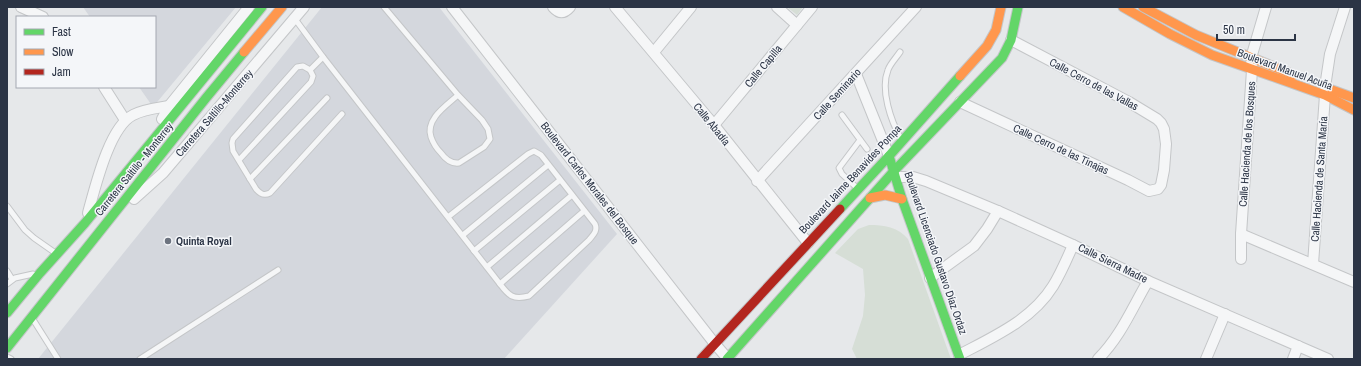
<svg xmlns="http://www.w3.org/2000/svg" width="1361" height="366" font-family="'Archivo Narrow',sans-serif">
  <rect width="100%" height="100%" fill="#e6e8ea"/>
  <!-- built -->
  <g fill="#d4d7dd">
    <polygon points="83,7 236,7 153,107 139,87 155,87 155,17 90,17"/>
    <polygon points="322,7 439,7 617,234 504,359 38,359"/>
  </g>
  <!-- green -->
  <g fill="#d6ded6">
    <polygon points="787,7 803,7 797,15"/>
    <path d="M 869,225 C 884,225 898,227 908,239 L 951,359 L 857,359 L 852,349 L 863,316 L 865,295 L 863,269 L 835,253 L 858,229 Z"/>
  </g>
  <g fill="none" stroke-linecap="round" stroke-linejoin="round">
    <defs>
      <g id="lane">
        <path d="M 384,7 L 458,95 L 482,120 L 488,129 L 490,139 L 484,147 L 459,163 C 451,164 446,160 441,153 C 437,149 433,143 431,137 C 425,119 447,105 458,95"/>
        <path d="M 295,19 L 323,57 L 500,284 C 509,296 513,300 529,296 L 589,240 C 593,235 598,231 595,224 L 541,155 L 534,151 L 528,154 L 448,217"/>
        <path d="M 900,52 C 896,58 890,64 888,70 C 880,90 891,121 901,139"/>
        <polyline points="310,70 323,57"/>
        <polyline points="842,115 867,149"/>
        <path d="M 239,160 L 311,82 L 313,76 L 310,70 L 303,66 L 297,67 L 233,139 L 232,143 L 233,151 L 256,189 C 260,194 264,196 270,193 L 342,114"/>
        <polyline points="250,179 327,98"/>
        <polyline points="857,188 842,174 839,168 860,140"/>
        <polyline points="7,206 25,230 34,238 54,252"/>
        <polyline points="463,235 548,165"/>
        <polyline points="474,251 560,180"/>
        <polyline points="487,267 572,195"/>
        <polyline points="7,271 12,279"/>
        <polyline points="7,284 15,278 33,274"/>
        <polyline points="500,284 584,211"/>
        <polyline points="34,321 58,359"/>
        <polyline points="7,357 11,359"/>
        <polyline points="140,359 278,270"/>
      </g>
      <g id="street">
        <polyline points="21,7 43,17"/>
        <polyline points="452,7 715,344 728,359"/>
        <path d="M 553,7 C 559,14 564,14 570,7"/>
        <polyline points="615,7 714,125 808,243"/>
        <polyline points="777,7 797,25"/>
        <polyline points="654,52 691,7"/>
        <polyline points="856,74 889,156"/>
        <polyline points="104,87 125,120"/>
        <polyline points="1325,87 1330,54 1345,7"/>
        <polyline points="960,102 1128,180 1149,191 1158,189 1161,185 1164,170 1166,144 1164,129 1161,123 1157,119 1129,102 1011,40"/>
        <polyline points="162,119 169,106 249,7"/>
        <polyline points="714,125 812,7"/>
        <polyline points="895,177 913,177 926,181 998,211 1073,245 1148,281 1328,359"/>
        <polyline points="757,181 916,7"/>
        <polyline points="134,199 163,173 304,7"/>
        <path d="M 88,213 C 95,188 109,127 133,115 C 144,109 158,108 169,106"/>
        <polyline points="1241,234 1354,282"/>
        <polyline points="1241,259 1241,234 1252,70 1251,58 1266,7"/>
        <polyline points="1313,264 1325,95"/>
        <polyline points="930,278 974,246 987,229 998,211"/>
        <path d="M 959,355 C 993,337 1032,320 1053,286 C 1061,273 1067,259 1073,245"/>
        <path d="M 1098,359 C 1121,336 1132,308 1148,281"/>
        <polyline points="1206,359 1225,314"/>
        <polyline points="1293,359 1298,346"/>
      </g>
      <g id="fast">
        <polyline points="894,171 1002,58 1011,40 1018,7"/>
        <polyline points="840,209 889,156"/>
        <polyline points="7,313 40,273 85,223 262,7"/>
        <polyline points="7,348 206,98 244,52"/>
        <polyline points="727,359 894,171"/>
        <polyline points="960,359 902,199 889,156 960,76"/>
      </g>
      <g id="slow">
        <polyline points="1123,7 1170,34 1212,55 1325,95 1354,110"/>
        <polyline points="1143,7 1196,35 1294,75"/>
        <polyline points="244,52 282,7"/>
        <polyline points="960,76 987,46 996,30 1001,7"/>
        <polyline points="1332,90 1354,98"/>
        <polyline points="870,198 885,195 902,199"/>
      </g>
      <polyline id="jam" points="701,359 840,209"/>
    </defs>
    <!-- lane casing -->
    <use href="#lane" stroke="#c4c6c8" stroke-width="7"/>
    <!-- street casing -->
    <use href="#street" stroke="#c4c6c8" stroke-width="12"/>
    <!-- fast casing -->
    <use href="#fast" stroke="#c4c6c8" stroke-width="11"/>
    <!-- slow casing -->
    <use href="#slow" stroke="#c4c6c8" stroke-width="11"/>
    <!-- jam casing -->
    <use href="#jam" stroke="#c4c6c8" stroke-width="11"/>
    <!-- lane -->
    <use href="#lane" stroke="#f5f6f7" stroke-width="5"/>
    <!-- street -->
    <use href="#street" stroke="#f5f6f7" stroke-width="10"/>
    <!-- fast -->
    <use href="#fast" stroke="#63d668" stroke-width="9"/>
    <!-- slow -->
    <use href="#slow" stroke="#ff974d" stroke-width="9"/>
    <!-- jam -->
    <use href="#jam" stroke="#b3261e" stroke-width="9"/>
  </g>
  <!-- markers -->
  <circle fill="#6c737f" stroke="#f4f6f9" stroke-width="1.5" cx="168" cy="241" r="4"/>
  <g text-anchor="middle" stroke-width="3" stroke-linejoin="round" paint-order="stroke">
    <!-- street labels -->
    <g font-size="11" fill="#2b3445" stroke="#f4f6f9">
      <text transform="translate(763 66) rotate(-50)" y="4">Calle Capilla</text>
      <text transform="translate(1285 69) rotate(20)" y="4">Boulevard Manuel Acuña</text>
      <text transform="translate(1094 84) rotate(28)" y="4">Calle Cerro de las Vallas</text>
      <text transform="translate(837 94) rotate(-48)" y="4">Calle Seminario</text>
      <text transform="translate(214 113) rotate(-49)" y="4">Carretera Saltillo-Monterrey</text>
      <text transform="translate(712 124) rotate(51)" y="4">Calle Abadía</text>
      <text transform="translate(1247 144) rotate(-86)" y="4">Calle Hacienda de los Bosques</text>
      <text transform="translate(1061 149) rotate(25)" y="4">Calle Cerro de las Tinajas</text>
      <text transform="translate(134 169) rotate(-51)" y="4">Carretera Saltillo - Monterrey</text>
      <text transform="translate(850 179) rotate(-47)" y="4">Boulevard Jaime Benavides Pompa</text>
      <text transform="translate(1319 179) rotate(-86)" y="4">Calle Hacienda de Santa María</text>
      <text transform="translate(590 183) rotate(52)" y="4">Boulevard Carlos Morales del Bosque</text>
      <text transform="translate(936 253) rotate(71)" y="4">Boulevard Licenciado Gustavo Díaz Ordaz</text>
      <text transform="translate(1113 263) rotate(26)" y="4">Calle Sierra Madre</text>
    </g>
    <!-- poi labels -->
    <g font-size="11" font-weight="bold" fill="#2b3445" stroke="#f4f6f9" text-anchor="start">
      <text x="176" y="245">Quinta Royal</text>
    </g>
  </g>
  <!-- border -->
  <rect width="1361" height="366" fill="none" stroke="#2b3445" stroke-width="16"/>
  <!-- legend -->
  <rect x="16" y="16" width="140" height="72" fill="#f4f6f9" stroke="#a4a8b1"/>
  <rect x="24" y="29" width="20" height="6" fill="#63d668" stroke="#a4a8b1"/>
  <text x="52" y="36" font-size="12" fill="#2b3445">Fast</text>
  <rect x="24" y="49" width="20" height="6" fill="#ff974d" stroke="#a4a8b1"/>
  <text x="52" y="56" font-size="12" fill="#2b3445">Slow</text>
  <rect x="24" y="69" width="20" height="6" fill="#b3261e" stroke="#a4a8b1"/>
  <text x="52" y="76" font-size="12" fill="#2b3445">Jam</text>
  <!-- scale -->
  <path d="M1217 34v6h78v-6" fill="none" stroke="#2b3445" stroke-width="2"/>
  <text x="1223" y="34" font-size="12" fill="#2b3445" stroke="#f4f6f9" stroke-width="3" paint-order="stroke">50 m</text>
</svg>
